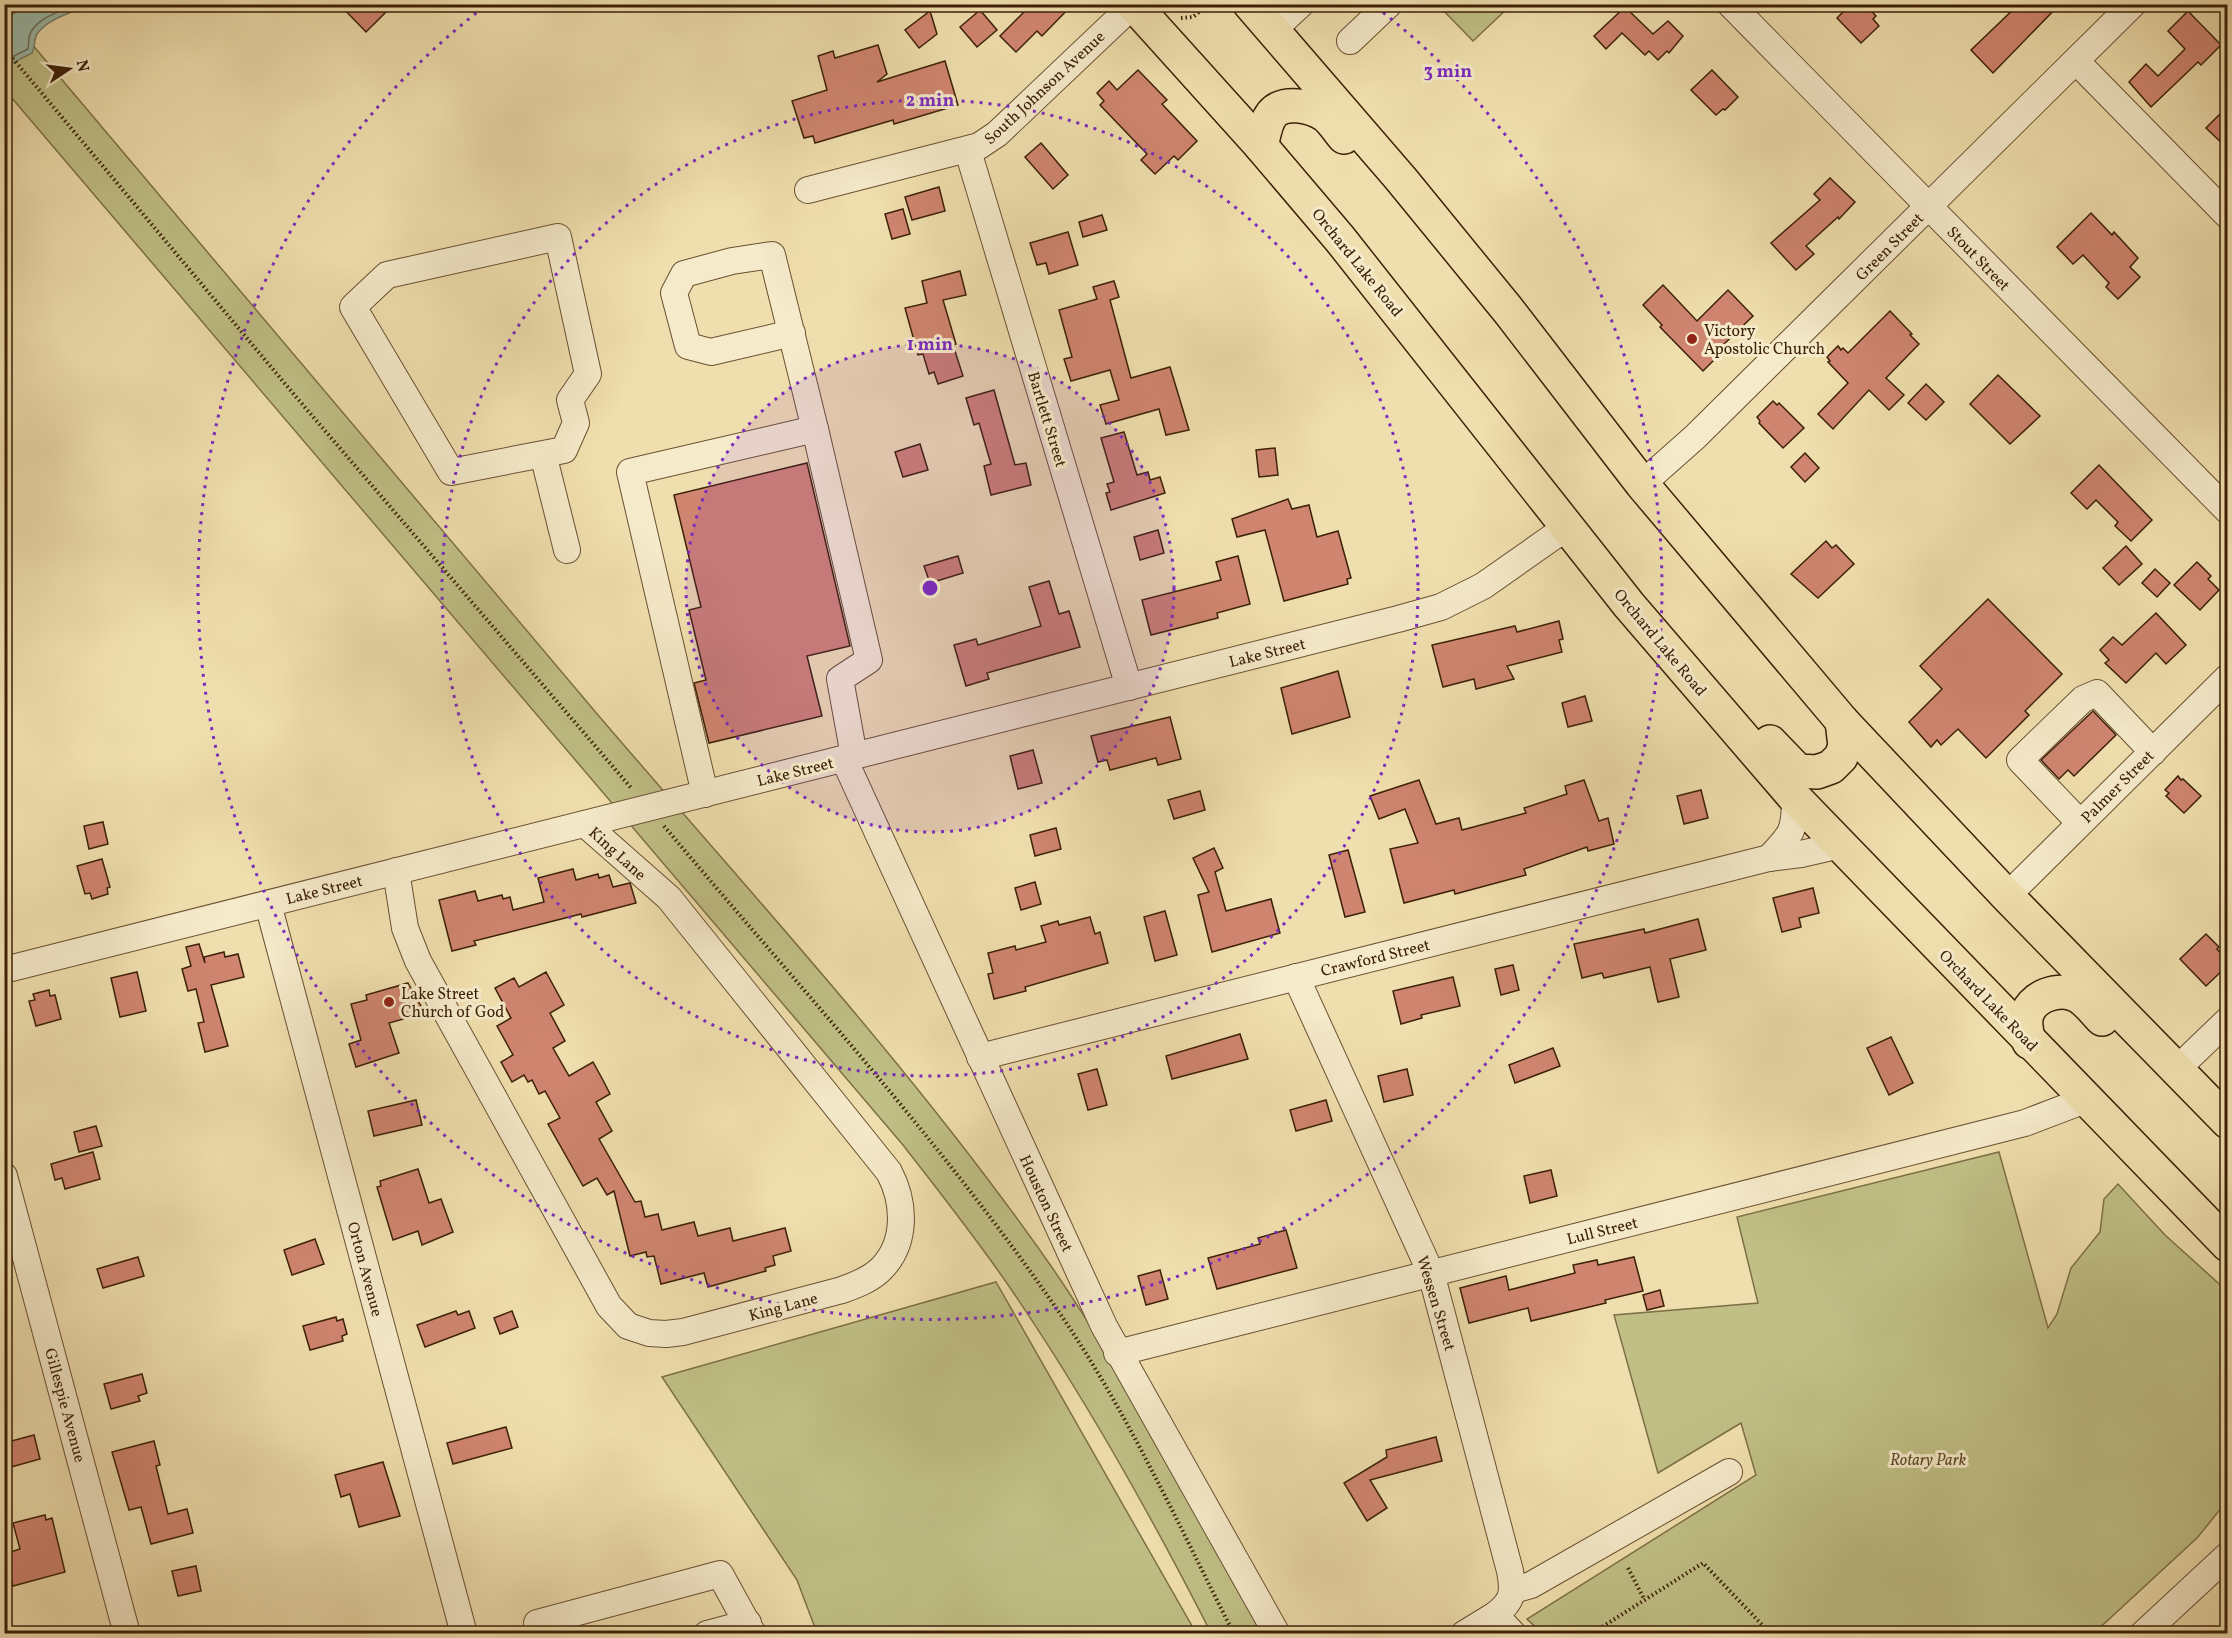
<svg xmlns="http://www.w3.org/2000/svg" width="2232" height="1638" font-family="Vollkorn,serif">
  <rect width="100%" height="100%" fill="#f0dfae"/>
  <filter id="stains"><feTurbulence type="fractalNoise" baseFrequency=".00333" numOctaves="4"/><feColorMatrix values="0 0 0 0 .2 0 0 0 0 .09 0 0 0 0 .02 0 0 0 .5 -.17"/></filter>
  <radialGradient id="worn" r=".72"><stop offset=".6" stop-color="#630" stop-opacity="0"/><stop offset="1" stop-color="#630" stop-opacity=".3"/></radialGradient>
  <!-- green -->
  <g fill="#c0c086" stroke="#7e7046" stroke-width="1.5">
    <polygon points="1438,5 1511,5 1473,41"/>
    <path d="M 4,11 C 203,245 399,481 598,715 C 752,895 915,1071 1051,1266 C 1131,1382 1195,1510 1263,1633 L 1211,1633 C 1152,1517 1088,1403 1015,1295 C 980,1243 941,1194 903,1145 L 5,90 Z"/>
    <polygon points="1999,1152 2048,1328 2057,1314 2071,1268 2100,1232 2104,1199 2118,1184 2165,1235 2227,1291 2227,1501 2197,1538 2094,1633 1542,1633 1527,1619 1756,1475 1741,1423 1658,1473 1614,1315 1758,1303 1737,1217"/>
    <polygon points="996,1282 1196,1633 817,1633 797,1580 662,1377"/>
  </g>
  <!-- water -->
  <path fill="#9abcac" stroke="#747e6a" stroke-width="1.5" d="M 35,4 L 88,5 C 72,13 48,18 37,34 C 34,39 35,47 32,53 L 5,67 L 5,17 Z"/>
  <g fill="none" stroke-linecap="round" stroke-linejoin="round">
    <!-- shore -->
    <path stroke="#6b6e5a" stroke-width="1.5" d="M 4,61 L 28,49 C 29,44 28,39 30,34 C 37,17 61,12 76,4"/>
  </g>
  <!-- building -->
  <g fill="#d08570" stroke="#3c2007" stroke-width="1.5">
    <polygon points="339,4 394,4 366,32"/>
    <polygon points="1032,4 1073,4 1042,36 1037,31 1016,52 1000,36"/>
    <polygon points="1851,4 1865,4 1876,16 1873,19 1879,26 1861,43 1837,18"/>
    <polygon points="2019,4 2060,4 1993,73 1971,50"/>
    <polygon points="1625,7 1653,34 1668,21 1683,36 1669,53 1667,51 1658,60 1649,51 1645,55 1622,33 1606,49 1594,36"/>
    <polygon points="980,10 997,30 977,47 960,27"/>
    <polygon points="930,11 937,34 919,48 905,30"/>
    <polygon points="2188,11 2221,45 2201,65 2198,62 2151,107 2129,82 2146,64 2158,76 2185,49 2168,31"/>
    <polygon points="878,45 887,74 877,82 945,61 958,105 894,124 893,120 815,143 813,136 804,138 792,101 827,90 818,56 833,51 835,58"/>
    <polygon points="1138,70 1167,100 1162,104 1197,141 1178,160 1174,156 1155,174 1141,160 1147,154 1100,105 1104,101 1097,93 1109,81 1117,90"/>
    <polygon points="1712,70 1738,97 1725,110 1723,109 1716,115 1691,90"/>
    <polygon points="2228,106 2228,149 2206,128"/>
    <polygon points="1041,143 1068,175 1053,189 1025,157"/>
    <polygon points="1830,178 1855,202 1839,219 1838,217 1806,246 1814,254 1796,270 1771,243 1820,200 1814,194"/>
    <polygon points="939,187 945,211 912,220 905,197"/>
    <polygon points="903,209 910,234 892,239 885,214"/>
    <polygon points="2091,213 2112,235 2114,232 2138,258 2130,267 2140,277 2118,299 2106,287 2109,283 2083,255 2073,264 2057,247"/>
    <polygon points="1102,215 1107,230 1083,237 1079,222"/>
    <polygon points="1068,232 1078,265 1049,274 1046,263 1037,265 1030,243"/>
    <polygon points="960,271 966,295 943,300 956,344 953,345 963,376 938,384 934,372 929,374 923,354 918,355 905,308 927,303 922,281"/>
    <polygon points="1114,281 1119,297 1110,300 1131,378 1170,367 1189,430 1166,435 1159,409 1106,424 1100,405 1119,400 1110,370 1071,381 1064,359 1072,357 1059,310 1097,299 1093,287"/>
    <polygon points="1663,285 1697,321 1728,290 1753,316 1720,348 1723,351 1703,371 1660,327 1662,325 1643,305"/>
    <polygon points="1890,311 1912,334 1910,335 1919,344 1886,378 1904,395 1889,410 1869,390 1833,429 1818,414 1848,383 1828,362 1830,361 1827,357 1838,346 1841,350 1843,348 1848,353"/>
    <polygon points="1998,375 2040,416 2010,444 1970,404"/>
    <polygon points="1926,384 1944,402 1926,420 1908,403"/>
    <polygon points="994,390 1015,465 1026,463 1031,485 991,495 984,466 991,464 979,423 974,425 966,398"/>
    <polygon points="1773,401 1777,405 1779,403 1804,428 1783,448 1759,423 1760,421 1757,417"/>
    <polygon points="1124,432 1137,475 1148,472 1150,480 1160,477 1165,493 1111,510 1106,493 1110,492 1107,484 1114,482 1101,438"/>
    <polygon points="920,444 928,470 903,477 895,452"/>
    <polygon points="1275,448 1278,475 1259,477 1256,450"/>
    <polygon points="1805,453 1819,468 1805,482 1791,467"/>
    <polygon points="807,463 850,646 807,656 822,716 709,743 694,683 706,680 689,610 701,607 674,495"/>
    <polygon points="2099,465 2152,520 2131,541 2115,526 2118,522 2096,500 2087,509 2071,493"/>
    <polygon points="1288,499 1292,509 1309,505 1317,537 1338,531 1351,578 1347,579 1348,584 1284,601 1265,530 1237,537 1232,519"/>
    <polygon points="1158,530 1164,553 1140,560 1134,537"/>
    <polygon points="1826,541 1832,548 1836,545 1854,564 1818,598 1791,574"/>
    <polygon points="2126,546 2142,564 2119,585 2103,568"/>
    <polygon points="958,556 963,573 930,583 924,566"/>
    <polygon points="1238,556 1250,604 1217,613 1218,618 1151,635 1142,600 1221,580 1216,562"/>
    <polygon points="2197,562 2211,576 2208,579 2219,590 2200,610 2174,585"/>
    <polygon points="2155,569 2170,583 2157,597 2142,583"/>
    <polygon points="1049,581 1059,614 1069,611 1080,647 987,673 989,679 966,686 954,645 976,639 978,645 1041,626 1029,587"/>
    <polygon points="1988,599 2062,674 2025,711 2029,715 1986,758 1958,729 1941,745 1937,740 1931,747 1909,722 1942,689 1920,666"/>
    <polygon points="2156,613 2186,645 2166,664 2156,653 2126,683 2105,663 2109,660 2100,650 2113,637 2122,645"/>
    <polygon points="1559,621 1563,639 1559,640 1562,652 1507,666 1514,679 1476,689 1474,679 1443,687 1432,645 1515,626 1517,632"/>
    <polygon points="1338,671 1350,717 1292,734 1281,688"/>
    <polygon points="1585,696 1592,721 1568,727 1562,703"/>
    <polygon points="2093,711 2116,735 2074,776 2068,770 2059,779 2041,760"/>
    <polygon points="1170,717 1181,759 1158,765 1156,758 1110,770 1107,760 1098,762 1091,736"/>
    <polygon points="1033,750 1042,783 1018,789 1010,756"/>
    <polygon points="2178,776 2181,780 2183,779 2201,796 2184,813 2166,796 2169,793 2165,790"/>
    <polygon points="1419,780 1436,824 1459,818 1462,830 1526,813 1524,808 1567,794 1565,786 1584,780 1599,821 1608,818 1614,844 1588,851 1587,847 1524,869 1526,875 1455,894 1454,890 1404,903 1390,849 1418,843 1405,809 1379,819 1370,796"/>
    <polygon points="1701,790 1708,818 1684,824 1677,796"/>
    <polygon points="1200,791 1205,810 1174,819 1168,800"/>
    <polygon points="103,822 108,844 89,849 84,826"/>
    <polygon points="1056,828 1061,849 1035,856 1030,835"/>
    <polygon points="1214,848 1223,868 1215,872 1226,911 1271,899 1280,933 1212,952 1198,895 1209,892 1193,858"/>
    <polygon points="1348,850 1365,912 1345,917 1329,855"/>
    <polygon points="102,859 110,887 107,888 108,894 92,899 90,893 85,894 77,866"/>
    <polygon points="573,869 576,880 598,874 599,878 609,875 613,887 630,883 636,903 582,917 581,914 474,941 476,945 452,951 439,900 475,891 478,901 502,895 503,899 510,897 513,910 544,902 538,878"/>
    <polygon points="1035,882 1041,904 1021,910 1015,888"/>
    <polygon points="1813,888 1819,913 1799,918 1801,927 1782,932 1773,898"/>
    <polygon points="1165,911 1177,955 1155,961 1144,917"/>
    <polygon points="1090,917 1095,934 1100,932 1108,963 1025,987 1026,991 994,999 988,974 993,973 988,953 1015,946 1016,950 1046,942 1041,926 1058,921 1059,925"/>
    <polygon points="1698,919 1706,950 1670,959 1679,997 1658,1002 1650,967 1604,978 1602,973 1582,978 1574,944 1644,929 1645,933"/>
    <polygon points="2206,934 2219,947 2217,949 2228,961 2228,965 2206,986 2180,959"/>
    <polygon points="199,944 205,963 204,957 224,952 225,957 238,954 244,977 211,985 228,1046 205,1052 198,1023 204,1022 196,989 188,991 182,969 191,966 186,947"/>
    <polygon points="1513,965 1519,990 1501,995 1495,969"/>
    <polygon points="137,972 146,1011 120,1017 111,978"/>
    <polygon points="546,972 564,1005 550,1013 565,1041 553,1048 569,1076 593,1062 604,1082 610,1094 596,1102 612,1131 599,1139 635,1202 641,1201 645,1217 658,1214 662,1230 694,1222 698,1236 730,1228 733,1241 785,1228 791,1251 773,1256 775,1265 765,1268 766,1271 708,1287 704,1273 661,1284 654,1256 647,1257 646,1252 630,1256 614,1191 607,1195 597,1178 583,1186 548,1124 560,1118 545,1091 539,1094 532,1080 528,1082 524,1075 512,1082 501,1062 513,1055 497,1026 511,1018 495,988 514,978 519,987"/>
    <polygon points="1453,977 1460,1006 1421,1015 1422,1018 1401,1024 1393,991"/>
    <polygon points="408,983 425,1013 389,1023 399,1053 356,1067 349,1044 361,1040 351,1004 367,1000 366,995"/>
    <polygon points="49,990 50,996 55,995 61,1019 36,1026 29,1001 35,1000 33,994"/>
    <polygon points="1240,1034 1248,1059 1172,1079 1166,1056"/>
    <polygon points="1891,1037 1913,1083 1889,1095 1867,1048"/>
    <polygon points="1553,1048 1560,1066 1515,1083 1509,1065"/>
    <polygon points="1097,1069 1107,1105 1088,1110 1078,1074"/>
    <polygon points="1407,1069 1413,1095 1384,1102 1378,1076"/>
    <polygon points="416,1100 422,1125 374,1136 368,1111"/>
    <polygon points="1326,1100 1332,1121 1296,1131 1290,1110"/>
    <polygon points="96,1126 102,1146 79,1152 74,1132"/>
    <polygon points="93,1152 100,1179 65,1189 62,1178 55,1180 51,1164"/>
    <polygon points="418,1169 429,1203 441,1199 453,1232 422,1245 418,1231 393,1240 377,1187 381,1186 380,1181"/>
    <polygon points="1551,1170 1557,1196 1530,1203 1524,1176"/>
    <polygon points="1286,1230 1297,1268 1217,1289 1208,1258 1260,1244 1258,1238"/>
    <polygon points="315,1239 324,1264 292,1275 284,1250"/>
    <polygon points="138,1257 144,1276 103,1288 97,1269"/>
    <polygon points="1634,1257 1643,1291 1605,1300 1606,1303 1531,1321 1528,1308 1469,1323 1460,1288 1506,1276 1509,1290 1575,1273 1573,1265 1597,1260 1598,1265"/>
    <polygon points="1160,1270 1168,1299 1146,1305 1138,1276"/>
    <polygon points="1660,1290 1664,1306 1647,1310 1643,1295"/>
    <polygon points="456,1311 458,1315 469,1311 475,1328 425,1347 417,1325"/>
    <polygon points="512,1311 518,1327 500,1334 494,1318"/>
    <polygon points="336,1317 337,1321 343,1319 347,1334 342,1336 343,1341 310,1350 303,1326"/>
    <polygon points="142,1374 147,1393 138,1396 140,1401 111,1409 104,1384"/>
    <polygon points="506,1427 512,1448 453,1464 447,1443"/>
    <polygon points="34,1435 40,1459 4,1469 4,1443"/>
    <polygon points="1436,1437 1442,1461 1370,1480 1387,1508 1367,1521 1344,1483 1387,1457 1386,1450"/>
    <polygon points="154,1441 160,1465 156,1466 168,1514 187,1509 193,1533 151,1544 141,1507 129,1510 112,1452"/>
    <polygon points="383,1462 400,1516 359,1527 350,1494 341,1497 335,1475"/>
    <polygon points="45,1515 46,1520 52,1518 65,1572 13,1586 4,1554 20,1549 13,1523"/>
    <polygon points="196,1566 201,1591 178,1596 172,1571"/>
  </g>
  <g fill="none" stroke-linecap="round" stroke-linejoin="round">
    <defs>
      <g id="minor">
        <polyline points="1730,4 2228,511"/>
        <polyline points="1273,30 1301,4"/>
        <polyline points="1350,41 1389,4"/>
        <polyline points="2076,61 2228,216"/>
        <polyline points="968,151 1129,687"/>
        <polyline points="808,190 979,146 997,134 1133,5"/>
        <polyline points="792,333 711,352 688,346 674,293 684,274 732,261 772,255 815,429"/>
        <polyline points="543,454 564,450 576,423 570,400 588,374 558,237 387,275 353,307 451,472 543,454 567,550"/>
        <polyline points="1642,484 1695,437 2133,4"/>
        <polyline points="844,759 1104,1326 1277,1634"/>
        <polyline points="705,794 630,472 815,429 869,660 840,679 854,756"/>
        <polyline points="2080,823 2020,760 2083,699 2097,693 2153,752"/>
        <path d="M 1769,858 C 1792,834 1795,831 1795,798"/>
        <path d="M 396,871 L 405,928 L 418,961 L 609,1306 L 628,1326 L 649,1333 L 666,1334 L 683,1332 L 842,1290 C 856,1285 872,1279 882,1268 C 907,1242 905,1202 889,1172 L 669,898 L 585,824"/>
        <polyline points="2007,896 2228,677"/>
        <polyline points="268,904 464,1634"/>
        <polyline points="4,970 1398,619 1441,607 1483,586 1567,527"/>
        <path d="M 1296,977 L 1431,1273 L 1510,1571 C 1514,1593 1513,1601 1495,1615 L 1513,1634"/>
        <polyline points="980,1057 1769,858 1801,854 1840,845"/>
        <polyline points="2176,1070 2228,1020"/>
        <polyline points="4,1176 127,1634"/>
        <polyline points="1117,1353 2025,1123 2085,1100"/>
        <polyline points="1513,1590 1531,1585 1729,1472"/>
        <polyline points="539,1634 537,1623 720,1574 753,1634"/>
        <polyline points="707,1634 748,1623"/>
        <polyline points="1464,1634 1495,1615"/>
        <polyline points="2143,1634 2228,1555"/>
      </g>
      <g id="major">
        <polyline points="1133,4 1261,146 1340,239 1629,605 1795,798 2228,1245"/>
        <polyline points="1250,4 1401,179 1508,310 1642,484 1842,721 2007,896 2228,1122"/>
        <path d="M 1261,146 C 1264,136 1265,123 1272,114 C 1284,100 1311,106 1325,115 C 1332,120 1338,130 1344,137"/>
        <polyline points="1770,742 1798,771 1817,772 1831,767 1841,757 1845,746 1842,721"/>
        <path d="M 2029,1042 C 2027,1034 2025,1026 2026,1019 C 2029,996 2060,986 2078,996 C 2087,1001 2095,1012 2102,1019"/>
      </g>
    </defs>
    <!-- minor casing -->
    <use href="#minor" stroke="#695031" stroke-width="28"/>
    <!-- major casing -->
    <use href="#major" stroke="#3c2007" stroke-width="36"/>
    <!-- path -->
    <g stroke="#3c2007" stroke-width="4" stroke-dasharray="1.5 3" stroke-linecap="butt">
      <polyline points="1181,18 1193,17 1209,4"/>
      <polyline points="4,48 297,398 632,789"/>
      <path d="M 664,826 C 800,988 944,1144 1063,1318 C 1130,1417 1180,1528 1234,1634"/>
      <polyline points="1628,1568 1644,1599"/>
      <polyline points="1591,1634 1703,1563 1769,1632 1768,1634"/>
    </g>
    <!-- minor -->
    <use href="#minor" stroke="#f5eaca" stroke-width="26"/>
    <!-- major -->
    <use href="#major" stroke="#f0dfae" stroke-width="33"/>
  </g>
  <!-- distance rings -->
  <circle cx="930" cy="588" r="244" fill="#7b2cbf" fill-opacity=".12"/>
  <g fill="none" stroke="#7b2cbf" stroke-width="3" stroke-dasharray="3 6">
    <circle cx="930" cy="588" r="244"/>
    <circle cx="930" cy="588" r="488"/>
    <path d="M1376 7A732 732 0 1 1 484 7"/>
  </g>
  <!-- markers -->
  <g fill="#8f2418" stroke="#f5eaca" stroke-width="2">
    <circle cx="1692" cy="339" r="6"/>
    <circle cx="389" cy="1002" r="6"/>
  </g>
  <g text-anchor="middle" stroke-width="6" stroke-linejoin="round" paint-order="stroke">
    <!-- street labels -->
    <g font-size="16" fill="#3c2007" stroke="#f5eaca">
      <text transform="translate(1044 87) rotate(-43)" y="6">South Johnson Avenue</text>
      <text transform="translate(1889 246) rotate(-45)" y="6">Green Street</text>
      <text transform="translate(1979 258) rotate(46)" y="6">Stout Street</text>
      <text transform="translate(1358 262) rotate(51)" y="6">Orchard Lake Road</text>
      <text transform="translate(1048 419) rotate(73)" y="6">Bartlett Street</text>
      <text transform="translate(1661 642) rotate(50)" y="6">Orchard Lake Road</text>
      <text transform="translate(1267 652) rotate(-14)" y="6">Lake Street</text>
      <text transform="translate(795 771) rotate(-14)" y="6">Lake Street</text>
      <text transform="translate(2117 786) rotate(-45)" y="6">Palmer Street</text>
      <text transform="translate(618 853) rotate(42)" y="6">King Lane</text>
      <text transform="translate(324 889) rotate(-14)" y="6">Lake Street</text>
      <text transform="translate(1375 957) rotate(-14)" y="6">Crawford Street</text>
      <text transform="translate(1989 1000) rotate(46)" y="6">Orchard Lake Road</text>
      <text transform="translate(1047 1203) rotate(65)" y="6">Houston Street</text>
      <text transform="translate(1602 1230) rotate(-14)" y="6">Lull Street</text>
      <text transform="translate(366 1269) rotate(75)" y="6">Orton Avenue</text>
      <text transform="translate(1437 1303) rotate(73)" y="6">Wessen Street</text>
      <text transform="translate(783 1306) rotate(-15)" y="6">King Lane</text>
      <text transform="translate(66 1405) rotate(75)" y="6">Gillespie Avenue</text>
    </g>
    <!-- poi labels -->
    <g font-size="16" fill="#3c2007" stroke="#f5eaca" text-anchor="start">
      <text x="1704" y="336">Victory<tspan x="1704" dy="18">Apostolic Church</tspan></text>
      <text x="401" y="999">Lake Street<tspan x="401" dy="18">Church of God</tspan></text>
    </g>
    <!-- park labels -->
    <g font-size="16" font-style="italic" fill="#5d4827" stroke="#f5eaca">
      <text x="1928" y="1465">Rotary Park</text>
    </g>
  </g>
  <circle cx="930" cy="588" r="9" fill="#7b2cbf" stroke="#f5eaca" stroke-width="3"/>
  <g font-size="18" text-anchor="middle" font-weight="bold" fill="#7b2cbf" stroke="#f5eaca" stroke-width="6" stroke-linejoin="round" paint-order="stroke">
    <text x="1448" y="77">3 min</text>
    <text x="930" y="106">2 min</text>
    <text x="930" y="350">1 min</text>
  </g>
  <!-- margin -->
  <rect width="2232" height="1638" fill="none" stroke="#f0dfae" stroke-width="24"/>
  <rect x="6" y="6" width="2220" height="1626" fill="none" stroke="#3c2007" stroke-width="3"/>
  <rect x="12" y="12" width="2208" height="1614" fill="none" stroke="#3c2007" stroke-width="1.5"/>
  <!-- north arrow -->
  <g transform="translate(69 69) rotate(77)" stroke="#f5eaca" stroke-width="4.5" paint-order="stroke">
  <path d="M0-4.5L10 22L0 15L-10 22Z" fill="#3c2007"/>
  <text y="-9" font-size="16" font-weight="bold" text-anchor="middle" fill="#3c2007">N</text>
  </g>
  <rect width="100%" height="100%" filter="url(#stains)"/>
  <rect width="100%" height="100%" fill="url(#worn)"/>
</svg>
